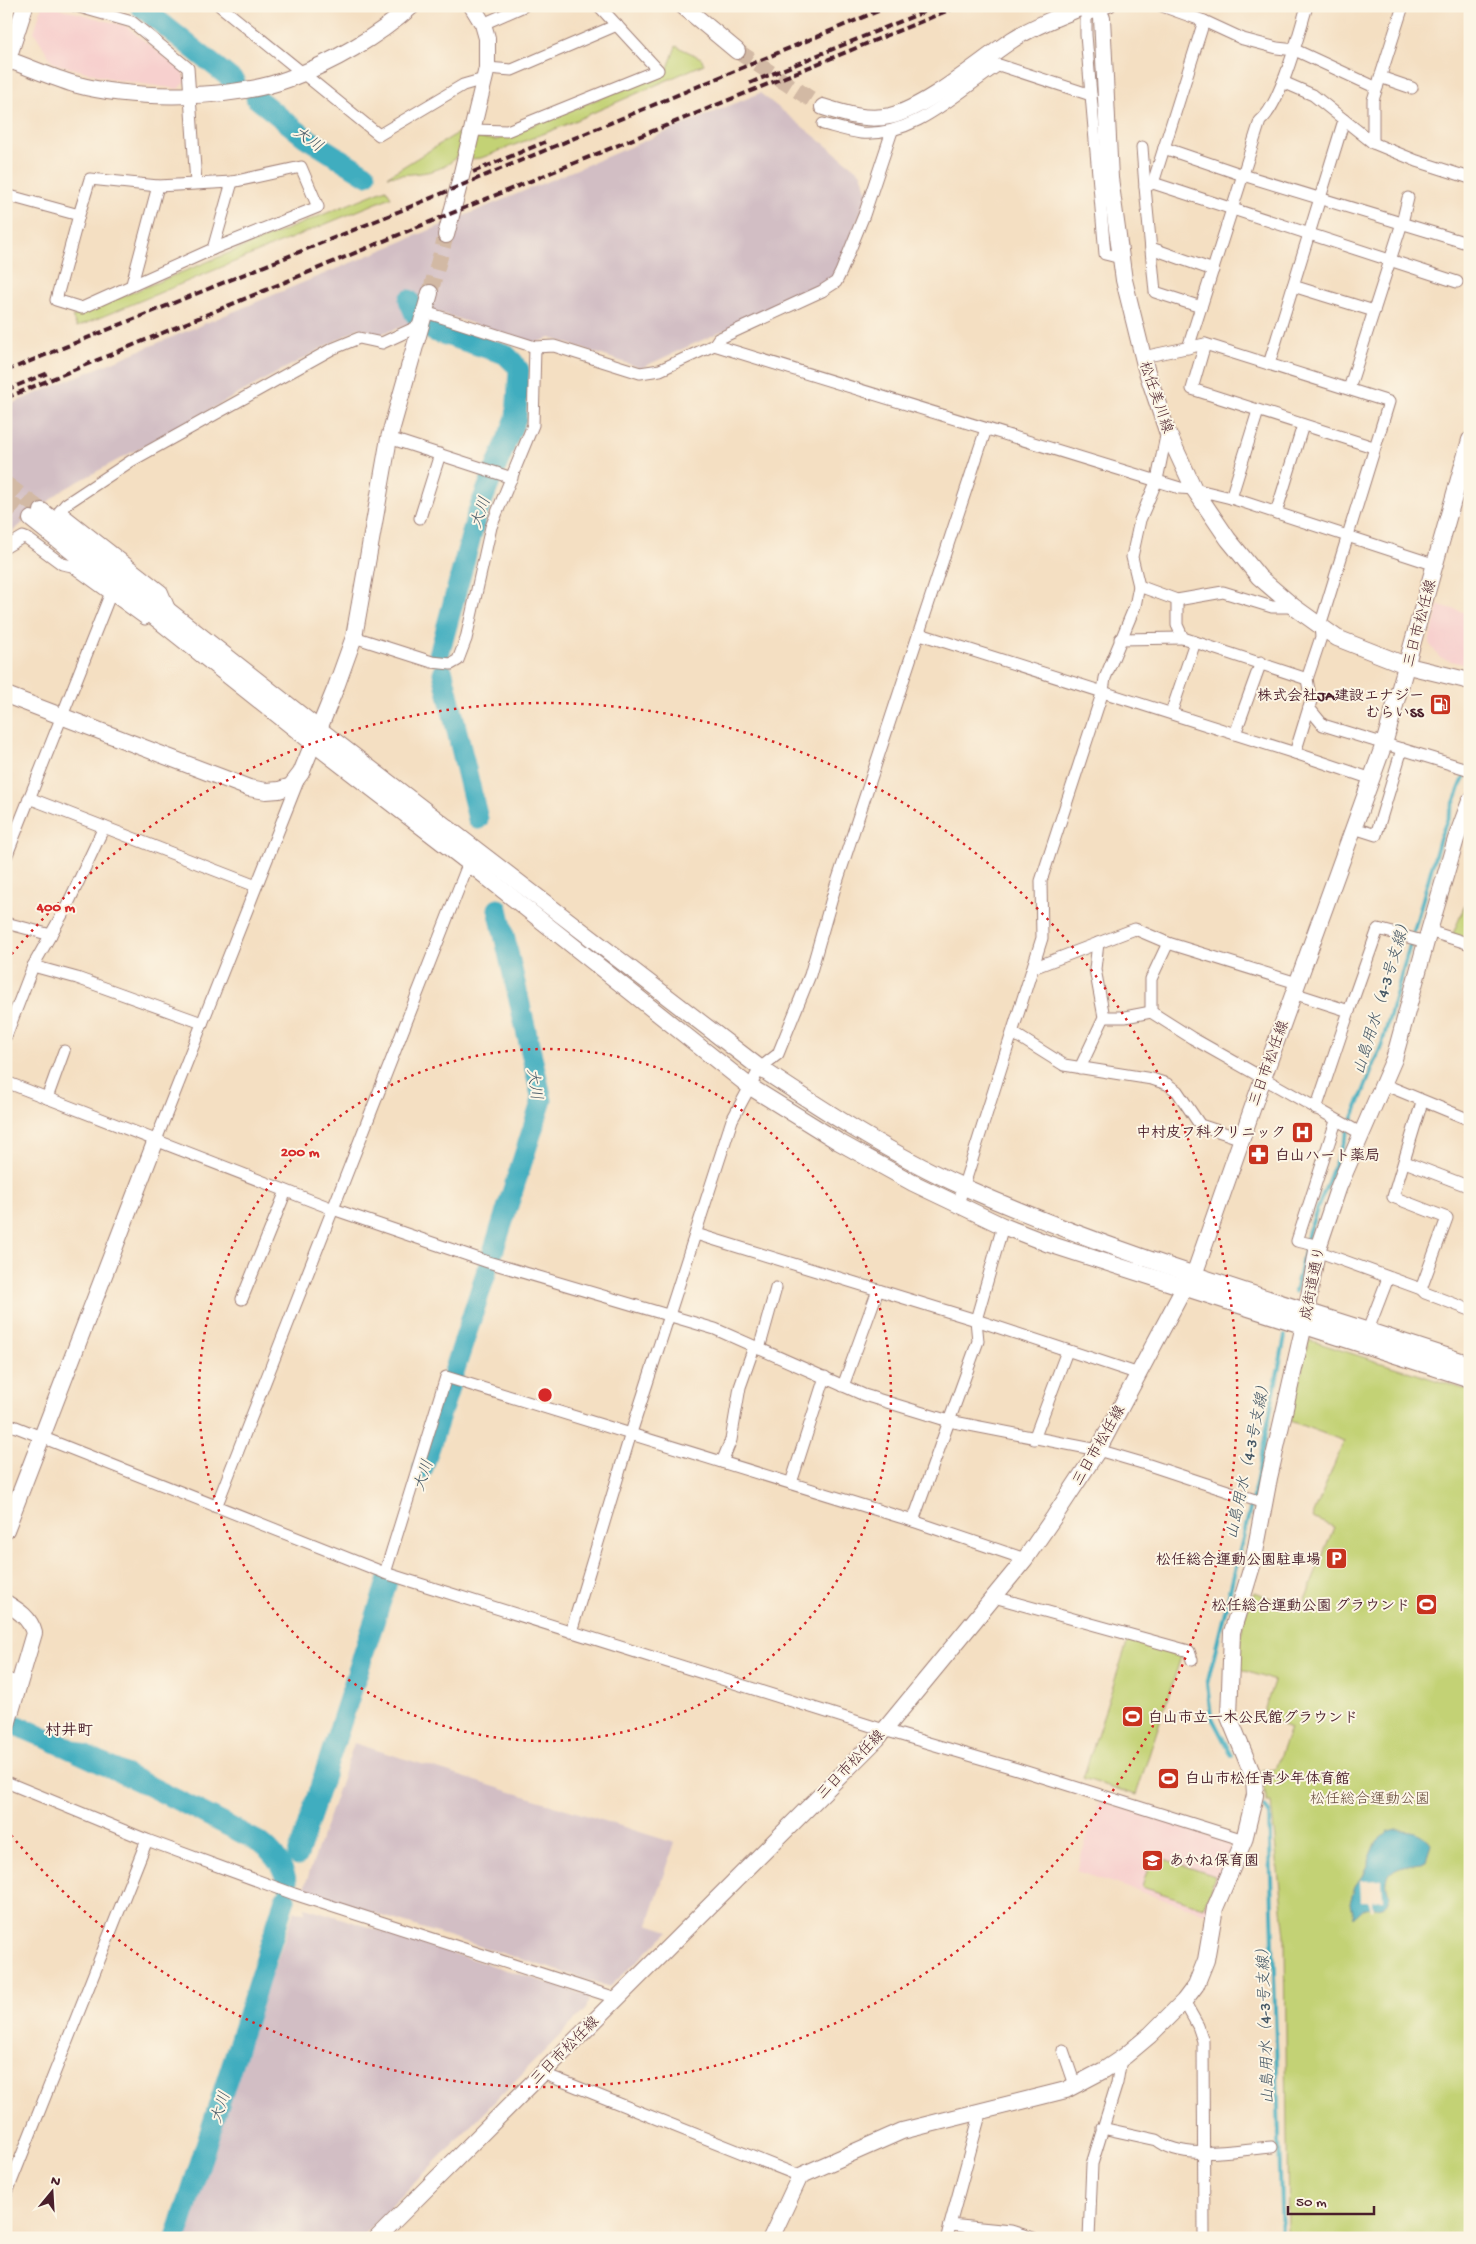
<svg xmlns="http://www.w3.org/2000/svg" width="1476" height="2244" font-family="'Gochi Hand','Klee One',sans-serif">
  <rect width="100%" height="100%" fill="#fcf5e5"/>
  <filter id="ink" filterUnits="userSpaceOnUse"><feTurbulence type="fractalNoise" baseFrequency=".02" numOctaves="2"/><feDisplacementMap in="SourceGraphic" scale="10" xChannelSelector="R" yChannelSelector="G"/><feConvolveMatrix kernelMatrix="1 2 1 2 8 2 1 2 1" color-interpolation-filters="sRGB"/></filter>
  <filter id="wash" filterUnits="userSpaceOnUse"><feTurbulence type="fractalNoise" baseFrequency=".0096" numOctaves="4" result="noise"/><feDisplacementMap in="SourceGraphic" scale="20" xChannelSelector="R" yChannelSelector="G"/><feGaussianBlur stdDeviation="1.12" result="paint"/><feColorMatrix in="noise" values="0 0 0 0 0 0 0 0 0 0 0 0 0 0 0 0 0 1.4 0 .05"/><feComposite in="paint" operator="in"/></filter>
  <g filter="url(#wash)">
    <rect width="100%" height="100%" fill="#f4dfc2"/>
    <!-- built -->
    <g fill="#f7d0ce">
      <polygon points="42,6 51,6 126,26 183,72 185,82 178,89 116,80 53,63 34,32"/>
      <polygon points="1439,605 1470,614 1470,666 1440,658 1429,643"/>
      <polygon points="1099,1801 1226,1841 1231,1852 1206,1913 1076,1871"/>
    </g>
    <!-- industrial -->
    <g fill="#d2bec4">
      <polygon points="760,93 861,173 868,194 834,280 641,368 551,338 533,343 421,307 415,323 380,334 359,328 61,491 6,537 6,406"/>
      <polygon points="354,1743 675,1843 648,1924 669,1931 610,1987 303,1891"/>
      <polygon points="305,1907 590,1996 586,2009 360,2238 180,2238 263,1981 275,1966 294,1911 305,1912"/>
    </g>
    <!-- green -->
    <g fill="#c3d274" stroke="#867850">
      <polygon points="676,46 701,58 704,64 558,128 481,158 470,159 476,138 496,140 667,71"/>
      <path d="M 466,128 C 464,135 464,146 460,151 C 446,176 413,173 388,176 Z"/>
      <polygon points="386,189 391,197 77,327 72,317"/>
      <polygon points="1470,893 1470,942 1452,936"/>
      <polygon points="1309,1340 1470,1391 1470,2238 1288,2238 1285,1937 1271,1802 1267,1802 1261,1771 1275,1769 1290,1728 1262,1717 1274,1681 1238,1668 1243,1621 1254,1592 1301,1610 1334,1527 1312,1518 1344,1441 1290,1421"/>
      <polygon points="1128,1640 1181,1657 1136,1795 1083,1778"/>
      <polygon points="1152,1855 1215,1876 1204,1907 1142,1887"/>
    </g>
    <!-- water -->
    <path fill="#41adbf" stroke="#466675" d="M 1396,1830 C 1411,1830 1422,1831 1431,1843 L 1426,1862 C 1412,1865 1384,1864 1387,1887 C 1388,1892 1391,1897 1388,1902 C 1383,1909 1372,1906 1365,1908 C 1361,1910 1357,1915 1353,1918 L 1350,1902 L 1355,1887 L 1362,1877 L 1377,1841 L 1388,1832 Z"/>
    <!-- pier -->
    <polygon fill="#f4dfc2" points="1382,1880 1383,1899 1372,1900 1373,1909 1370,1910 1368,1901 1361,1901 1360,1881"/>
    <g fill="none" stroke-linecap="round" stroke-linejoin="round">
      <!-- stream -->
      <g stroke="#41adbf" stroke-width="4">
        <polyline points="1295,1292 1309,1230 1382,1044 1440,838 1470,762"/>
        <polyline points="1232,1756 1211,1716 1207,1684 1255,1489 1285,1336"/>
        <polyline points="1265,1807 1269,1812 1282,2238"/>
      </g>
      <!-- river -->
      <g stroke="#41adbf" stroke-width="21">
        <polyline points="140,6 235,82"/>
        <polyline points="256,98 305,137 366,175"/>
        <polyline points="409,300 415,314"/>
        <polyline points="433,331 505,354 514,363"/>
        <polyline points="439,655 477,514 516,418 519,370"/>
        <polyline points="443,673 478,819"/>
        <polyline points="492,1255 542,1100 498,909"/>
        <polyline points="453,1375 487,1270"/>
        <polyline points="423,1468 451,1382"/>
        <path d="M 18,1726 C 101,1761 181,1801 261,1843 C 275,1854 282,1865 287,1882"/>
        <polyline points="298,1855 388,1579"/>
        <polyline points="176,2238 285,1899"/>
      </g>
    </g>
  </g>
  <g filter="url(#ink)">
    <g fill="none" stroke-linecap="round" stroke-linejoin="round">
      <!-- secondary-tunnel -->
      <g stroke="#d2b9a4" stroke-width="16" stroke-dasharray="16 8" stroke-linecap="butt">
        <polyline points="737,51 823,107"/>
        <polyline points="430,293 446,235"/>
        <polyline points="6,484 42,511"/>
        <polyline points="6,500 31,519"/>
      </g>
      <defs>
        <g id="street">
          <polyline points="76,6 132,22 188,68 196,183"/>
          <polyline points="220,6 379,135 463,85 484,79"/>
          <polyline points="1162,6 1204,21 1243,39 1277,48 1295,50 1377,88"/>
          <polyline points="483,24 524,6"/>
          <polyline points="487,68 512,70 617,25"/>
          <polyline points="1380,77 1412,88"/>
          <polyline points="1283,82 1313,95 1373,143 1417,161 1470,178"/>
          <polyline points="1091,95 1086,35 1086,16 1110,6"/>
          <path d="M 823,124 C 835,127 848,131 861,133 C 915,137 957,92 999,65 L 1091,95 L 1105,254 L 1121,258"/>
          <polyline points="473,130 507,131 658,70 599,6"/>
          <polyline points="1373,143 1373,100 1403,6"/>
          <polyline points="1142,147 1145,187"/>
          <polyline points="1164,148 1243,175 1470,244"/>
          <polyline points="1153,183 1204,21"/>
          <polyline points="6,195 79,215 90,179 158,186 232,182 301,167 318,207 213,249 82,308 56,300 79,215"/>
          <polyline points="1151,248 1213,270"/>
          <polyline points="213,249 232,182"/>
          <polyline points="132,284 158,186"/>
          <polyline points="1293,286 1374,311"/>
          <polyline points="1201,307 1155,292 1145,187 1153,183 1457,282"/>
          <polyline points="425,312 535,347 554,346 640,373 660,370 714,345 718,339 822,291 836,282 841,272 864,215 892,131"/>
          <polyline points="1205,344 1192,389 1373,447"/>
          <polyline points="714,345 1180,488 1194,489 1231,498 1436,565"/>
          <path d="M 1188,348 L 1260,121 C 1281,104 1299,33 1307,6"/>
          <polyline points="1143,357 1205,344 1389,402 1320,626 1321,637 1307,679 1311,701 1295,753"/>
          <polyline points="1269,364 1344,120"/>
          <polyline points="1349,389 1402,223 1408,198"/>
          <polyline points="389,438 512,478"/>
          <polyline points="1231,498 1258,411"/>
          <polyline points="1276,513 1303,425"/>
          <polyline points="420,518 440,454"/>
          <polyline points="6,547 23,537 28,539 62,564 72,566 145,619"/>
          <polyline points="1139,586 1177,600 1223,592 1272,607 1294,607"/>
          <polyline points="1177,600 1177,625 1183,638 1307,679"/>
          <polyline points="170,610 162,591 60,511 66,504 131,461 332,349 359,338 382,343 421,325"/>
          <polyline points="920,634 1295,753 1372,779"/>
          <polyline points="354,637 432,662 451,664 458,660 466,639 491,527 533,425 535,347"/>
          <polyline points="1120,639 1183,638"/>
          <polyline points="1309,708 1323,725 1470,770"/>
          <polyline points="1171,713 1195,642"/>
          <polyline points="1235,734 1261,662"/>
          <polyline points="29,798 104,827"/>
          <polyline points="1354,828 1376,835 1402,749"/>
          <polyline points="6,857 110,595"/>
          <polyline points="6,923 51,935"/>
          <polyline points="1429,931 1470,944"/>
          <polyline points="33,966 77,978 202,1023"/>
          <polyline points="1033,968 1135,929 1168,943 1297,983"/>
          <polyline points="1293,993 1349,1011 1316,1109"/>
          <polyline points="1349,1011 1378,929 1426,942"/>
          <polyline points="1151,1012 1151,979 1168,943"/>
          <polyline points="1104,1017 1125,1017 1151,1012 1192,1038 1362,1134"/>
          <polyline points="1013,1033 1064,1065 1152,1079 1167,1084 1177,1091 1200,1125 1242,1139"/>
          <polyline points="6,1036 33,966 67,906 104,827 256,886"/>
          <polyline points="1080,1068 1104,1017 1095,969 1098,943"/>
          <polyline points="6,1082 333,1209 488,1262 715,1329 864,1395 949,1421 1098,1450 1149,1465 1264,1503"/>
          <polyline points="1383,1084 1470,1120"/>
          <polyline points="47,1098 64,1051"/>
          <polyline points="1336,1121 1297,1241 1311,1244 1317,1251 1421,1289 1425,1293 1470,1310"/>
          <polyline points="156,1140 298,781"/>
          <polyline points="1405,1162 1470,1187"/>
          <polyline points="958,1204 1042,938 1041,881 1103,691 1105,678 1135,606 1139,586 1132,557 1140,520 1157,480 1167,431"/>
          <polyline points="696,1234 976,1320 1139,1374"/>
          <polyline points="1421,1289 1447,1218 1393,1197 1422,1102"/>
          <polyline points="242,1299 286,1191"/>
          <polyline points="1368,1330 1388,1278"/>
          <polyline points="759,1349 776,1288"/>
          <polyline points="843,1386 878,1290"/>
          <polyline points="6,1423 385,1573 884,1730 1017,1769 1244,1840"/>
          <polyline points="1034,1439 1067,1351"/>
          <polyline points="722,1462 731,1440 740,1387 754,1347"/>
          <polyline points="791,1483 825,1377"/>
          <polyline points="216,1507 471,857"/>
          <polyline points="913,1521 978,1341 976,1320 1003,1226"/>
          <polyline points="385,1573 446,1377 913,1521 1025,1559"/>
          <polyline points="994,1597 1189,1651 1192,1660"/>
          <polyline points="571,1632 631,1433 732,1120 760,1068 778,1054 810,975 834,891 986,429"/>
          <polyline points="6,1678 20,1685"/>
          <polyline points="6,1782 147,1840 294,1894 616,1998"/>
          <polyline points="1184,2001 1198,2026 1203,2041 1204,2238"/>
          <polyline points="1063,2050 1075,2085"/>
          <polyline points="542,2073 800,2176"/>
          <polyline points="981,2111 950,2225 1011,2231 1033,2238"/>
          <path d="M 1102,2128 L 1157,2140 C 1184,2162 1239,2149 1272,2147"/>
          <polyline points="6,2195 147,1840"/>
          <polyline points="947,2238 950,2225"/>
          <polyline points="1089,2238 1092,2164 1117,2083 1121,2059"/>
        </g>
        <g id="secondary">
          <polyline points="683,6 737,51"/>
          <polyline points="1102,18 1110,178 1124,280 1146,369 1167,431 1194,489 1228,539 1259,577 1294,607 1337,638 1408,666 1470,681"/>
          <path d="M 6,59 C 29,67 51,77 74,84 C 132,100 232,100 288,79 C 332,63 377,37 412,6"/>
          <polyline points="6,65 25,6"/>
          <path d="M 823,107 C 845,114 867,121 890,116 C 927,107 979,62 1012,40 C 1035,25 1060,17 1084,6"/>
          <polyline points="446,235 459,185 487,68 487,38 483,24 472,6"/>
          <path d="M 42,511 L 319,729 L 760,1068 C 825,1111 892,1155 964,1187 C 1127,1260 1300,1307 1470,1364"/>
          <polyline points="31,519 313,743 469,863 749,1086 839,1142 913,1183 1003,1226 1049,1244 1470,1379"/>
          <polyline points="6,695 249,788 266,791 279,790 291,786 301,773 336,687 354,637 389,438 430,293"/>
          <polyline points="6,1530 156,1140"/>
          <path d="M 6,1603 C 19,1611 30,1618 34,1633 L 6,1728"/>
          <polyline points="377,2238 877,1739 1025,1559 1054,1517 1098,1450 1184,1288 1194,1275 1263,1078 1384,744 1470,440"/>
          <polyline points="771,2238 800,2176 902,2131 1066,2090 1104,2070 1125,2056 1150,2035 1184,2001 1196,1985 1206,1960 1215,1908 1244,1840 1255,1795 1254,1778 1229,1717 1232,1632 1253,1563 1269,1478 1304,1325 1317,1251 1339,1186 1394,1059 1429,931 1456,839 1470,801"/>
        </g>
      </defs>
      <!-- street casing -->
      <use href="#street" stroke="#9f7f76" stroke-width="13"/>
      <!-- secondary casing -->
      <use href="#secondary" stroke="#9f7f76" stroke-width="18"/>
      <!-- street -->
      <use href="#street" stroke="#fff" stroke-width="11"/>
      <!-- secondary -->
      <use href="#secondary" stroke="#fff" stroke-width="16"/>
      <!-- rail -->
      <g stroke="#4a1f2b" stroke-width="4" stroke-dasharray="8 4" stroke-linecap="butt">
        <polyline points="750,83 938,6"/>
        <polyline points="473,172 545,142"/>
        <polyline points="6,371 400,211 890,6"/>
        <polyline points="6,390 48,373"/>
        <polyline points="6,398 403,233 959,6"/>
      </g>
    </g>
  </g>
  <!-- distance rings -->
  <g fill="none" stroke="#d62828" stroke-width="2.5" stroke-dasharray="2.5 5">
    <circle cx="545" cy="1395" r="346"/>
    <path d="M7 960A692 692 0 1 1 7 1830"/>
  </g>
  <!-- icons -->
  <defs>
    <symbol id="fuel-square" viewBox="-11 -11 22 22"><rect x="-9" y="-9" width="18" height="18" rx="4" fill="#c8321e" stroke="#fcf5e5"/><path d="M-5.5-6h7V0h2V4h1.3V-2.5L3-4.5l.8-.8L6-3V5H2.5V1h-1V6h-7ZM-4.2-4.7v3.2H.2V-4.7Z" fill="#fff"/></symbol>
    <symbol id="hospital-square" viewBox="-11 -11 22 22"><rect x="-9" y="-9" width="18" height="18" rx="4" fill="#c8321e" stroke="#fcf5e5"/><path d="M-5-5h3v3.5h4V-5h3V5h-3V1.5h-4V5h-3Z" fill="#fff"/></symbol>
    <symbol id="pharmacy-square" viewBox="-11 -11 22 22"><rect x="-9" y="-9" width="18" height="18" rx="4" fill="#c8321e" stroke="#fcf5e5"/><path d="M-2-6h4v4h4v4h-4v4h-4v-4h-4v-4h4Z" fill="#fff"/></symbol>
    <symbol id="parking-square" viewBox="-11 -11 22 22"><rect x="-9" y="-9" width="18" height="18" rx="4" fill="#c8321e" stroke="#fcf5e5"/><path d="M-3.5-5.5H1a3.5 3.5 0 0 1 0 7H-1V5.5H-3.5ZM-1-3.4V-.6H.8a1.4 1.4 0 0 0 0-2.8Z" fill="#fff"/></symbol>
    <symbol id="stadium-square" viewBox="-11 -11 22 22"><rect x="-9" y="-9" width="18" height="18" rx="4" fill="#c8321e" stroke="#fcf5e5"/><path d="M0-5a6.5 5 0 1 0 0 10a6.5 5 0 1 0 0-10ZM-3.5-1.8h7v3.6h-7Z" fill="#fff"/></symbol>
    <symbol id="school-square" viewBox="-11 -11 22 22"><rect x="-9" y="-9" width="18" height="18" rx="4" fill="#c8321e" stroke="#fcf5e5"/><path d="M0-5L7-2L0 1L-7-2ZM-4 1L0 2.5L4 1V4Q0 6-4 4Z" fill="#fff"/></symbol>
  </defs>
  <g fill-rule="evenodd">
    <use href="#fuel-square" x="1428" y="692" width="25" height="25"/>
    <use href="#hospital-square" x="1290" y="1120" width="25" height="25"/>
    <use href="#pharmacy-square" x="1246" y="1142" width="25" height="25"/>
    <use href="#parking-square" x="1324" y="1546" width="25" height="25"/>
    <use href="#stadium-square" x="1414" y="1592" width="25" height="25"/>
    <use href="#stadium-square" x="1120" y="1704" width="25" height="25"/>
    <use href="#stadium-square" x="1156" y="1766" width="25" height="25"/>
    <use href="#school-square" x="1140" y="1848" width="25" height="25"/>
  </g>
  <g text-anchor="middle" stroke-width="4" stroke-linejoin="round" paint-order="stroke">
    <!-- street labels -->
    <g font-size="15" fill="#4a1f2b" stroke="#fcf5e5">
      <text transform="translate(1157 397) rotate(71)" y="5">松任美川線</text>
      <text transform="translate(1419 623) rotate(-75)" y="5">三日市松任線</text>
      <text transform="translate(1268 1063) rotate(-70)" y="5">三日市松任線</text>
      <text transform="translate(1312 1283) rotate(-79)" y="5">成街道通り</text>
      <text transform="translate(1098 1445) rotate(-60)" y="5">三日市松任線</text>
      <text transform="translate(850 1764) rotate(-46)" y="5">三日市松任線</text>
      <text transform="translate(564 2050) rotate(-45)" y="5">三日市松任線</text>
    </g>
    <!-- poi labels -->
    <g font-size="15" font-weight="bold" fill="#4a1f2b" stroke="#fcf5e5" text-anchor="end">
      <text x="1424" y="700">株式会社JA建設エナジー<tspan x="1424" dy="17">むらいSS</tspan></text>
      <text x="1286" y="1137">中村皮フ科クリニック</text>
      <text x="1275" y="1160" text-anchor="start">白山ハート薬局</text>
      <text x="1321" y="1564">松任総合運動公園駐車場</text>
      <text x="1410" y="1610">松任総合運動公園 グラウンド</text>
      <text x="1148" y="1722" text-anchor="start">白山市立一木公民館グラウンド</text>
      <text x="1185" y="1783" text-anchor="start">白山市松任青少年体育館</text>
      <text x="1169" y="1865" text-anchor="start">あかね保育園</text>
    </g>
    <!-- park labels -->
    <g font-size="15" fill="#684c3d" stroke="#fcf5e5">
      <text x="1370" y="1803">松任総合運動公園</text>
    </g>
    <!-- water labels -->
    <g font-size="16" font-style="italic" fill="#465866" stroke="#fcf5e5">
      <text transform="translate(309 138) rotate(35)" y="6">大川</text>
      <text transform="translate(479 512) rotate(-71)" y="6">大川</text>
      <text transform="translate(1381 995) rotate(-73)" y="6">山島用水（4-3号支線）</text>
      <text transform="translate(536 1084) rotate(82)" y="6">大川</text>
      <text transform="translate(1247 1458) rotate(-78)" y="6">山島用水（4-3号支線）</text>
      <text transform="translate(422 1475) rotate(-72)" y="6">大川</text>
      <text transform="translate(1264 2022) rotate(-92)" y="6">山島用水（4-3号支線）</text>
      <text transform="translate(219 2107) rotate(-72)" y="6">大川</text>
    </g>
    <!-- neighbourhood labels -->
    <g font-size="16" font-weight="bold" fill="#4a1f2b" stroke="#fcf5e5">
      <text x="69" y="1735">村井町</text>
    </g>
  </g>
  <circle cx="545" cy="1395" r="8" fill="#d62828" stroke="#fcf5e5" stroke-width="2.5"/>
  <g font-size="15" text-anchor="middle" font-weight="bold" fill="#d62828" stroke="#fcf5e5" stroke-width="4" stroke-linejoin="round" paint-order="stroke">
    <text x="56" y="911">400 m</text>
    <text x="300" y="1156">200 m</text>
  </g>
  <!-- margin -->
  <rect width="1476" height="2244" fill="none" stroke="#fcf5e5" stroke-width="25"/>
  <!-- north arrow -->
  <g transform="translate(52 2192) rotate(18)" stroke="#fcf5e5" stroke-width="4" paint-order="stroke">
  <path d="M0-4L9 19L0 12L-9 19Z" fill="#4a1f2b"/>
  <text y="-8" font-size="14" font-weight="bold" text-anchor="middle" fill="#4a1f2b">N</text>
  </g>
  <!-- scale -->
  <path d="M1288 2206v8h86v-8" fill="none" stroke="#4a1f2b" stroke-width="2.5"/>
  <text x="1296" y="2206" font-size="15" fill="#4a1f2b" stroke="#fcf5e5" stroke-width="4" paint-order="stroke">50 m</text>
</svg>
